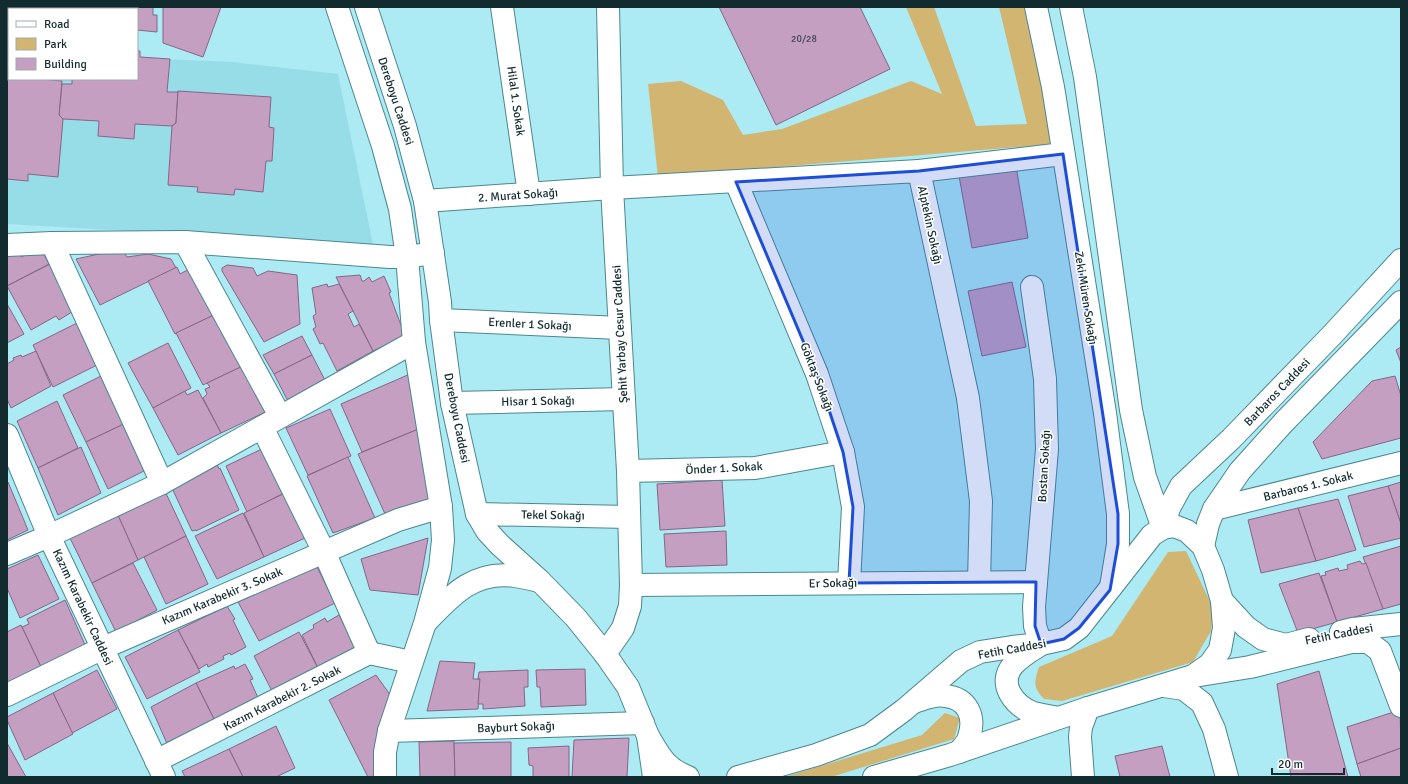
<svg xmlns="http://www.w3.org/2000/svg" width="1408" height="784" font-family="Signika,sans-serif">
  <rect width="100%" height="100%" fill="#aceaf4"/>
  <!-- built -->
  <polygon fill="#96dde7" points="7,52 9,52 9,79 137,79 137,58 233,62 338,74 373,245 7,224"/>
  <!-- green -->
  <g fill="#d1b571">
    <polygon points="906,7 934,7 976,126 1027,124 999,7 1032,7 1055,144 658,177 648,84 681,81 723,100 743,135 782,129 911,81 942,94"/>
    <path d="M 1186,551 L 1213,608 L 1211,631 L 1193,662 L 1062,701 L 1044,699 C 1033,687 1034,683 1039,667 L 1112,636 L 1168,552 Z"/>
    <polygon points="945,713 960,718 954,739 831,777 785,777 922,735"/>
  </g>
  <!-- building -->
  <g fill="#c49fc2" stroke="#876586">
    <polygon points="7,7 38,7 38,9 9,9 9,23 7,23"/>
    <rect x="49" y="7" width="54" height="2"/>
    <polygon points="103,7 153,7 153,15 157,15 157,32 137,30 137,9 103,9"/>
    <polygon points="163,7 221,7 203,57 163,43"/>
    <polygon points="719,7 860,7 890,69 776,125"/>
    <polygon points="137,51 140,51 140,57 170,59 167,92 178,92 176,123 172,126 135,124 134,139 98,136 99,121 63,119 59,115 62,84 72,84 72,79 137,79"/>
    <polygon points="7,71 9,71 9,79 42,79 62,81 59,115 63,119 58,177 28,174 28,181 7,179"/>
    <polygon points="178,91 271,97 269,127 274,128 272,161 266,161 263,192 235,189 234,195 197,192 198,187 168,185 172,126 176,123"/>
    <polygon points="1016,166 1028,238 972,248 959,176"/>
    <polygon points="41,248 49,264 7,286 7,256 19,252 21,257"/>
    <polygon points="122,249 127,257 148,254 171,259 176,268 100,305 76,259"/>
    <polygon points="50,264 75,310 59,320 56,316 31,330 7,286"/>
    <polygon points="227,265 253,268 257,276 268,271 297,275 300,324 264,342 222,271 222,268"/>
    <polygon points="195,266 220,312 175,334 148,281 177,267 180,274"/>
    <polygon points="360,275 362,281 364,281 369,277 372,282 384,276 391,292 389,293 405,336 373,351 336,277"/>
    <polygon points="1012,282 1026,347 982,356 968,291"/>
    <polygon points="327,284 328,287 339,284 353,311 348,314 354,327 359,324 373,351 337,371 323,343 320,344 313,329 316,327 313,316 316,314 312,288"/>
    <polygon points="7,304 24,334 7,343"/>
    <polygon points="220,312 247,364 203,385 176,333"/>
    <polygon points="81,321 101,363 53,387 33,345"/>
    <polygon points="302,336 312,355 274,374 263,355"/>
    <polygon points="168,343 191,388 153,408 128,363"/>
    <polygon points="1401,347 1401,363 1396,350"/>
    <polygon points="36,351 51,386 11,408 7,399 7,364 14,360 13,358 21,355 22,357"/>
    <polygon points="312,355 327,384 289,403 274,374"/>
    <polygon points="247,364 272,409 221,433 203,398 207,394 205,389 210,387 207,383"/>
    <polygon points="105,374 128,422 86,442 63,395"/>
    <polygon points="410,374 421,428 362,452 341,404"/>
    <polygon points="1395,376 1401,396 1401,438 1322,459 1313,442 1372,381"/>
    <polygon points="198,390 221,433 178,455 153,408 185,391 187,395"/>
    <polygon points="57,401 78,448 38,468 17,421"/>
    <polygon points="330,409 351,456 308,475 286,428"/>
    <polygon points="128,422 150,468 108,489 86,442"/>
    <polygon points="421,428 437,501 385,514 358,454"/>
    <polygon points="81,447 101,493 58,515 38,468"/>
    <polygon points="264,448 284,493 247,512 226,466"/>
    <polygon points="348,457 375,518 333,533 307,476"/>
    <polygon points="217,464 219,469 220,468 239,510 196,531 196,530 192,531 171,486"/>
    <polygon points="722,480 725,526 660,530 657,484"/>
    <polygon points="8,482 28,530 7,540 7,483"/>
    <polygon points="1401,482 1401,524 1388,486"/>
    <polygon points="1388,486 1401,524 1401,538 1364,547 1348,496"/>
    <polygon points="163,487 186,536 138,560 116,511"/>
    <polygon points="285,493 305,538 264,557 244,513"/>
    <polygon points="1338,499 1356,550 1316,561 1298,508"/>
    <polygon points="1298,508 1316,561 1261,573 1248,520"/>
    <polygon points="117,513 138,560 92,583 69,536"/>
    <polygon points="243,513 264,557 217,579 195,536"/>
    <polygon points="726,531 727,565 666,567 664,534"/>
    <polygon points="186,536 208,584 166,604 144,557"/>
    <polygon points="428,538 418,595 370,590 361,559"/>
    <polygon points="1401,546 1401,604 1383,609 1363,557"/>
    <polygon points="38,555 59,599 20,618 7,588 7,569"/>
    <polygon points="314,561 335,603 259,641 237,600"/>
    <polygon points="1360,561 1362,564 1366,563 1383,609 1337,622 1321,576 1326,575 1325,572 1338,568 1339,571 1348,569 1347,565"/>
    <polygon points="133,563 157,610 116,632 92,583"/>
    <polygon points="1319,573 1337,622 1298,633 1279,584"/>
    <polygon points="65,600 86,647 42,669 22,627 29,624 27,619"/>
    <polygon points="227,606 235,619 233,620 246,647 231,655 230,653 223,656 224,659 208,667 207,664 199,669 178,630"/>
    <polygon points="339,615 357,649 319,670 302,635 314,628 313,625 325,618 327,622"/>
    <polygon points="21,625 42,669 7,685 7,632"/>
    <polygon points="178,630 200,672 147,699 125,657"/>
    <polygon points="299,632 319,670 272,691 254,656"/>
    <polygon points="440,661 475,663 473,679 480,679 478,709 427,711"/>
    <polygon points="245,664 253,679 250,680 259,700 215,721 196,683 234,666 235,669"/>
    <polygon points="585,669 586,705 541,707 540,687 537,687 536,670"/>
    <polygon points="97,670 117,709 72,733 53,693"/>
    <polygon points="528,670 528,687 524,687 525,706 483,709 483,704 478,704 480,679 478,679 479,672"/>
    <polygon points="1319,671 1348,777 1291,777 1277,684"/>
    <polygon points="376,675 396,703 374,776 368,777 329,700"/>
    <polygon points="196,683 215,721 168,746 151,707"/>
    <polygon points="53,693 73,734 25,760 7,720 7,717"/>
    <polygon points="1400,710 1401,748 1357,764 1347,727"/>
    <polygon points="276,726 295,768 276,777 243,777 229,749"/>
    <polygon points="629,738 627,777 572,777 574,740"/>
    <polygon points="454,741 455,777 420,777 419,742"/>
    <polygon points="511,742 511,777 455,777 454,743"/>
    <polygon points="7,743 26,777 7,777"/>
    <polygon points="569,746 569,777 533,777 533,766 529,765 528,748"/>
    <polygon points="1162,746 1170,777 1120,777 1115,756"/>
    <polygon points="1401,748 1401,777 1361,777 1357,764"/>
    <polygon points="229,749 243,777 185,777 182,771"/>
  </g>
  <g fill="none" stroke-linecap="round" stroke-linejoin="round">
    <defs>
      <g id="minor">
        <polyline points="502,7 529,194"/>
        <polyline points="919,171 1063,154"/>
        <polyline points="736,182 817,374 843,452 853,507 849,583"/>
        <polyline points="425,201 612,188 919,171 968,398 981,501 979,582"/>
        <polyline points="185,242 280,416"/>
        <polyline points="52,243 162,483"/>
        <polyline points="7,245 52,243 185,242 390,257 407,257 433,253"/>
        <polyline points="1032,287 1045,379 1047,449 1034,607 1035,626 1041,644"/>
        <polyline points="441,320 620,328"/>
        <polyline points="452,403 624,399"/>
        <polyline points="262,427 324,552 369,653"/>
        <polyline points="7,435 49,536 164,777"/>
        <polyline points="628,471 755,468 843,452"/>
        <polyline points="1214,509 1401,463"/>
        <polyline points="477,514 629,517"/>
        <polyline points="7,554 49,536 162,483 414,342"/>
        <polyline points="631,585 1036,582"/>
        <polyline points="605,654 623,628 630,606 631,585 628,471 612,188 608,7"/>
        <polyline points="7,695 103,648 398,520 441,507"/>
        <polyline points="389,731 643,723"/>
        <polyline points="156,761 369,653 411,662"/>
        <polyline points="1083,777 1080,737 1081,727 1088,708"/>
      </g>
      <g id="tertiary">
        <polyline points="1036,7 1053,87 1105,413 1118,514 1118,544 1111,587"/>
        <polyline points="1071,7 1085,77 1131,410 1145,477 1163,528"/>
        <polyline points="1163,528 1169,508 1181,486 1231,439 1332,335 1401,260"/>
        <polyline points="1203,546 1208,524 1214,509 1240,471 1284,422 1401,302"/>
        <polyline points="1222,601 1246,627 1263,639 1286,645 1309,639"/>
        <polyline points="1341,632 1353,629 1401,624"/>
        <path d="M 1040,645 C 1030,651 1021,656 1013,665 C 997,684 1014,705 1033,713 C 1041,715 1050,716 1058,718"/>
        <polyline points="1194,676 1250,667 1351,642 1368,642 1380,651 1401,706"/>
        <polyline points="1164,686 1184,689 1202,703 1214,729 1227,777"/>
        <path d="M 914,702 C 924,699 934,694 945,696 C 967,698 976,716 969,737 C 968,742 962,748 959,752"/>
        <path d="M 648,736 C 660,756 665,768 688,777"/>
        <polyline points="738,777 816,755 870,735 904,710 961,661 980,652 1012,647 1041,644 1064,639 1079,628 1152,535 1163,528 1174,526 1187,531 1203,546 1213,570 1222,601 1224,628 1220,650 1210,664 1193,676 1088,708 950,755 874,777"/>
      </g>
      <g id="primary">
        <polyline points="337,7 383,146 400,209 407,257 414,342 441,507 443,540 440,568 425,623 389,731 385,752 385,777"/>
        <polyline points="366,7 405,126 425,201 440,302 441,320 452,403 477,514 487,531 500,545 540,581 576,618 605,654 628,687 648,736 654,777"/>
        <path d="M 426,622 C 452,595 474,570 515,576 C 523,577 531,579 539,581"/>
      </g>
    </defs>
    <!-- minor casing -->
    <use href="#minor" stroke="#4b8790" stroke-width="24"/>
    <!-- tertiary casing -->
    <use href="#tertiary" stroke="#4b8790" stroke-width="24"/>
    <!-- primary casing -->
    <use href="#primary" stroke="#4b8790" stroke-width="24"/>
    <!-- minor -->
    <use href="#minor" stroke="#fff" stroke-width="22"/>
    <!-- tertiary -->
    <use href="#tertiary" stroke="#fff" stroke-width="22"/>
    <!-- primary -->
    <use href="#primary" stroke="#fff" stroke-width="22"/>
  </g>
  <!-- marked area -->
  <path fill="#1d4ed8" fill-opacity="0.2" stroke="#1d4ed8" stroke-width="3" stroke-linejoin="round" d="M 1063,154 L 1118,514 L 1118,544 L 1110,590 L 1079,628 L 1064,639 L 1041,644 L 1035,626 L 1036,582 L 849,583 L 853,507 L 843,452 L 817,374 L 736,182 L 919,171 Z"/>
  <g text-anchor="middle" stroke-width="3" stroke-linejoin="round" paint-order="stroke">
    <!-- number labels -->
    <g font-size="10" fill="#3e4854">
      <text x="804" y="42">20/28</text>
    </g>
    <!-- street labels -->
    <g font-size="12" fill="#122b2f" stroke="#fff">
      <text transform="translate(396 101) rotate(72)" y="4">Dereboyu Caddesi</text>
      <text transform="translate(516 101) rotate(82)" y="4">Hilal 1. Sokak</text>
      <text transform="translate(518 195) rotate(-4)" y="4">2. Murat Sokağı</text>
      <text transform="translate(930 225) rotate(78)" y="4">Alptekin Sokağı</text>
      <text transform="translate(1086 298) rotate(81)" y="4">Zeki Müren Sokağı</text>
      <text transform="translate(530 324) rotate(3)" y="4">Erenler 1 Sokağı</text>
      <text transform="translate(620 334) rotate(-93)" y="4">Şehit Yarbay Cesur Caddesi</text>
      <text transform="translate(817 377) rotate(69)" y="4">Göktaş Sokağı</text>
      <text transform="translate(1277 392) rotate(-46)" y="4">Barbaros Caddesi</text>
      <text transform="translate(538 401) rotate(-1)" y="4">Hisar 1 Sokağı</text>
      <text transform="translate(457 418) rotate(79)" y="4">Dereboyu Caddesi</text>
      <text transform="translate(1044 466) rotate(-87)" y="4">Bostan Sokağı</text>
      <text transform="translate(724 468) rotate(-3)" y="4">Önder 1. Sokak</text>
      <text transform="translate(1308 486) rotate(-14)" y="4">Barbaros 1. Sokak</text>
      <text transform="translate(553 515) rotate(1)" y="4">Tekel Sokağı</text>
      <text transform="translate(833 583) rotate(-1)" y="4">Er Sokağı</text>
      <text transform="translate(222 596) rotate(-23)" y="4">Kazım Karabekir 3. Sokak</text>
      <text transform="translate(83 607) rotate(65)" y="4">Kazım Karabekir Caddesi</text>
      <text transform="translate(1339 634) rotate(-11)" y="4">Fetih Caddesi</text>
      <text transform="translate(1012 649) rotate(-10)" y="4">Fetih Caddesi</text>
      <text transform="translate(282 698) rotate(-27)" y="4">Kazım Karabekir 2. Sokak</text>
      <text transform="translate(516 727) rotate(-2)" y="4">Bayburt Sokağı</text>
    </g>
  </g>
  <!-- border -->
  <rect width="1408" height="784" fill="none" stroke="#122b2f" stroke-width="16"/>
  <!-- legend -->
  <rect x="8" y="8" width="130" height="72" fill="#ffffff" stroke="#a0aaac"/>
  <rect x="16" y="21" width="20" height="6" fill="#ffffff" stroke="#a0aaac"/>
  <text x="44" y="28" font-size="12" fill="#122b2f">Road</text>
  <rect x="16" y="38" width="20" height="12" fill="#d1b571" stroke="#a0aaac"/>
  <text x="44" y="48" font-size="12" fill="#122b2f">Park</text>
  <rect x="16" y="58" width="20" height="12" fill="#c49fc2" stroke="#a0aaac"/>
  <text x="44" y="68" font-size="12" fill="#122b2f">Building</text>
  <!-- scale -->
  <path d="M1272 768v6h72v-6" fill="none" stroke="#122b2f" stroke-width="2"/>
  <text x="1278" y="768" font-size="12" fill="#122b2f" stroke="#ffffff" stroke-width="3" paint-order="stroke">20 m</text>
</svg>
